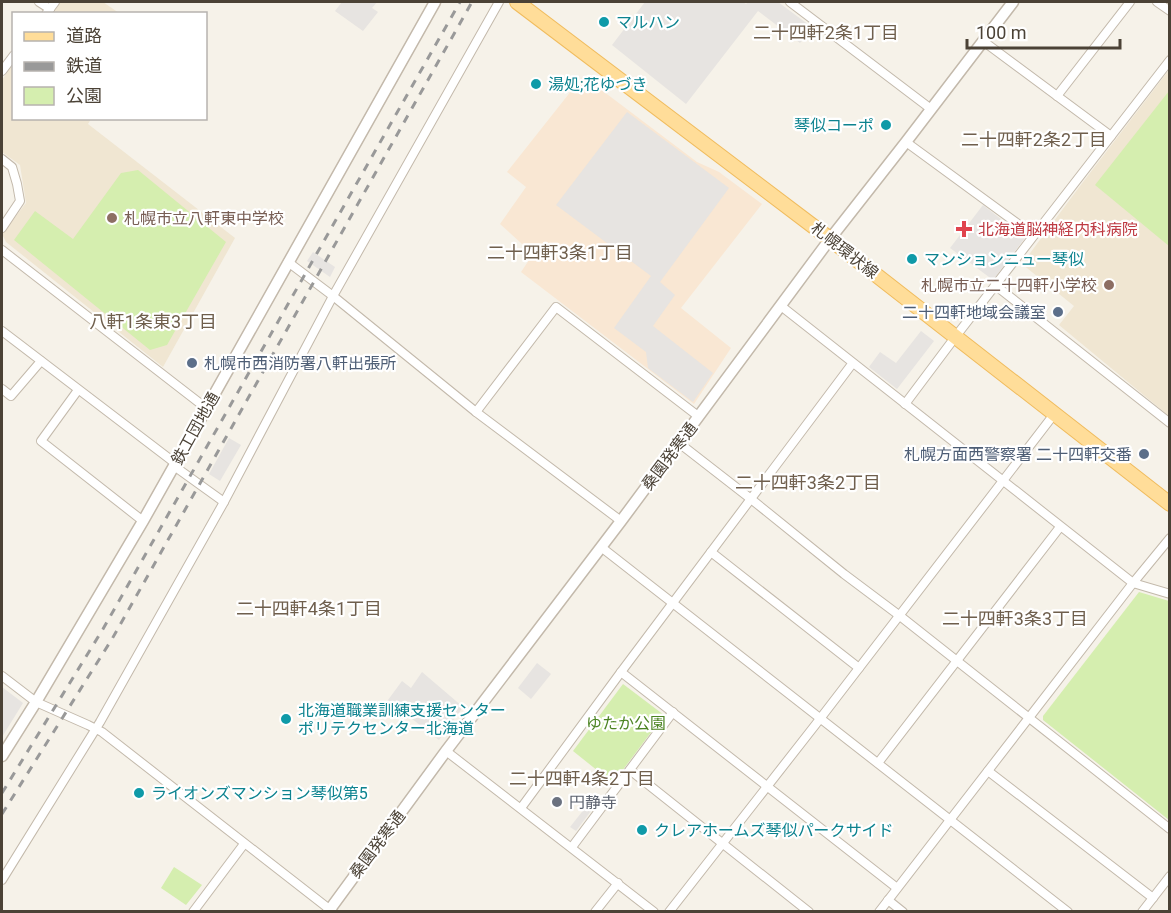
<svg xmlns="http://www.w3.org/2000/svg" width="1171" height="913" font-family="Roboto,'Noto Sans JP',sans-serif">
  <rect width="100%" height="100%" fill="#f6f2e9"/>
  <!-- commercial -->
  <polygon fill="#f9e7d3" points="583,76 697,162 719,172 762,204 681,308 731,348 694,404 521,272 533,254 500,224 526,187 507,172"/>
  <!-- education -->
  <g fill="#f0e6d2">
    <polygon points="60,2 103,2 119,13 51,14"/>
    <polygon points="13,64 14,118 91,119 88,124 235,238 163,367 6,242 2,234 26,203 20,165 2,152 2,80"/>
    <polygon points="1169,70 1169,416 1059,325 1074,306 1022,264 1080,186"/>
  </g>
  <!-- green -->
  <g fill="#d5eeaf">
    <polygon points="1169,91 1169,246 1095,185"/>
    <polygon points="138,170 226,242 167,345 150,350 14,240 35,211 73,239 121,173"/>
    <polygon points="1139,592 1169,601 1169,820 1043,720 1043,716"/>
    <polygon points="623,684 664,715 613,783 573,751"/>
    <polygon points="174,867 202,885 186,905 161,888"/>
  </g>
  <!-- parking -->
  <g fill="#e7e4e1">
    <polygon points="342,2 377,2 372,8 378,12 363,31 335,11"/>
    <polygon points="645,2 743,2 746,4 748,2 778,2 813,28 800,43 758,11 686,104 612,45"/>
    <polygon points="627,112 729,188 660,282 675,295 653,326 713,373 693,402 648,368 646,352 614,328 651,276 556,205"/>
    <polygon points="983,205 1025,238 993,280 950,248"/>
    <polygon points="313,252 335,267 330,277 307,261"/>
    <polygon points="921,331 934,341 897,389 869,367 880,352 896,363"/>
    <polygon points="229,438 241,445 220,481 209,474"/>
    <polygon points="537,663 551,674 531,699 518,688"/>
    <polygon points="422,672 463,707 439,740 388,700 402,681 411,688"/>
    <polygon points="2,687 23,703 2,737"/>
    <polygon points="589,803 594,807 576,831 570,827"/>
  </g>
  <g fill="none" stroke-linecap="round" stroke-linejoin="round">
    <defs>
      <g id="minor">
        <polyline points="39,2 50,9"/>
        <polyline points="790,2 931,109"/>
        <polyline points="1157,2 1170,11"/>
        <polyline points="46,14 55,2"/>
        <polyline points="983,41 1111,136"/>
        <polyline points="2,71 14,55"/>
        <polyline points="1057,96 1130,2"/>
        <polyline points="906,142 1033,235"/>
        <polyline points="2,159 12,167 17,184 20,201 2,228"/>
        <polyline points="2,250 206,408"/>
        <polyline points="288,262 333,296 476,412 621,521"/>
        <polyline points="995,285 1170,423"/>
        <polyline points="781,306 1133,583 1170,594"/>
        <polyline points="2,331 175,463"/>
        <polyline points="2,389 11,396 41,361"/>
        <polyline points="78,390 41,441 143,521"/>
        <polyline points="905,404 956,336 1170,60"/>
        <polyline points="476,412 556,307 698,416"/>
        <polyline points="679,443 751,499 844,574 900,616 1170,829"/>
        <polyline points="174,466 224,502"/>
        <polyline points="601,547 1068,912"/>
        <polyline points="711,552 859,668"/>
        <polyline points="621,672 897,888"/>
        <polyline points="2,676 36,702 88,725 102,732 333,912"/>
        <polyline points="446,751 654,912"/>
        <polyline points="878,763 1060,527"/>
        <polyline points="630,770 809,912"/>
        <polyline points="988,771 1153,898"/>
        <polyline points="521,808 621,672 852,364"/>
        <polyline points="572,847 673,712"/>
        <polyline points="2,880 100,722 224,502 333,296 499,2"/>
        <polyline points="888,900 903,912"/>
        <polyline points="193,912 244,844"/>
        <polyline points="595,912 618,883"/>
        <polyline points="669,912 816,724 1055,413"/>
        <polyline points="879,912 1133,583 1170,538"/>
        <polyline points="1142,912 1170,876"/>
      </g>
      <g id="tertiary">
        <polyline points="2,756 36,702 143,521 435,2"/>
        <polyline points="328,912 446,751 621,521 830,239 906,142 1013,2"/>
      </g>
      <polyline id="primary" points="517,2 830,239 1170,504"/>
    </defs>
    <!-- minor casing -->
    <use href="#minor" stroke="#c3b9ab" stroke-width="10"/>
    <!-- tertiary casing -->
    <use href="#tertiary" stroke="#c3b9ab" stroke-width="13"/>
    <!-- primary casing -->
    <use href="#primary" stroke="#f0bc5e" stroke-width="16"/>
    <!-- minor -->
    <use href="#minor" stroke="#fff" stroke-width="8"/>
    <!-- tertiary -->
    <use href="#tertiary" stroke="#fff" stroke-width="10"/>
    <!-- primary -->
    <use href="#primary" stroke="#fd9" stroke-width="14"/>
    <!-- rail -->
    <g stroke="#999" stroke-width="3" stroke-dasharray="8 8" stroke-linecap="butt">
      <polyline points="2,793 103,629 460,2"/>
      <polyline points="2,814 112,639 472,2"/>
    </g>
  </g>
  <!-- markers -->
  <g fill="#0f9aa8" stroke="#fff" stroke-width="2">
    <circle cx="604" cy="22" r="6"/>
    <circle cx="536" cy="84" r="6"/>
    <circle cx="886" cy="125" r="6"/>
    <circle cx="912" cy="259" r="6"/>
    <circle cx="286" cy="719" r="6"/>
    <circle cx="139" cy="793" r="6"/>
    <circle cx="642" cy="830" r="6"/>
  </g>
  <g fill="#8d6e63" stroke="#fff" stroke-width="2">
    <circle cx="112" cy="218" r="6"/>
    <circle cx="1109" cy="285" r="6"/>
  </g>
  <path fill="#e0444e" stroke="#fff" stroke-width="2" d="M961 220h6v6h6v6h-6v6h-6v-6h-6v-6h6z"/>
  <g fill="#5c6f8a" stroke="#fff" stroke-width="2">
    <circle cx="1058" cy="312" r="6"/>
    <circle cx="192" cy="363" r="6"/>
    <circle cx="1144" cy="454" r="6"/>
  </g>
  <circle fill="#6b7280" stroke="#fff" stroke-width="2" cx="557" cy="802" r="6"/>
  <g text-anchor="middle" stroke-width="4.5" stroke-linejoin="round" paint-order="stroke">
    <!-- culture labels -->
    <g font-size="16" fill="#0d838f" stroke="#fff" text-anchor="start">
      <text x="616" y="28">マルハン</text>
      <text x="548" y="90">湯処;花ゆづき</text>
      <text x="874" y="131" text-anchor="end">琴似コーポ</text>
      <text x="924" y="265">マンションニュー琴似</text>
      <text x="298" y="716">北海道職業訓練支援センター<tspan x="298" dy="18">ポリテクセンター北海道</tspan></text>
      <text x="151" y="799">ライオンズマンション琴似第5</text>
      <text x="654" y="836">クレアホームズ琴似パークサイド</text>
    </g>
    <!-- education labels -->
    <g font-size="16" fill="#785e54" stroke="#fff" text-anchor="start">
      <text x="124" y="224">札幌市立八軒東中学校</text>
      <text x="1097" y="291" text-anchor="end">札幌市立二十四軒小学校</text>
    </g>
    <!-- health labels -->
    <g font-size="16" fill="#be3a42" stroke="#fff" text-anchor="start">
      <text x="978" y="235">北海道脳神経内科病院</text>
    </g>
    <!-- street labels -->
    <g font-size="16" fill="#4b4236" stroke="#fff">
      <text transform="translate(845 250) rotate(38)" y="6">札幌環状線</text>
      <text transform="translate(195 428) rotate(-61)" y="6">鉄工団地通</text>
      <text transform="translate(669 456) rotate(-53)" y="6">桑園発寒通</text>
      <text transform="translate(377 844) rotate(-53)" y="6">桑園発寒通</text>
    </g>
    <!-- service labels -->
    <g font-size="16" fill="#4e5e75" stroke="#fff" text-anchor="end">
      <text x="1046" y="318">二十四軒地域会議室</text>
      <text x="204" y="369" text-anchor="start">札幌市西消防署八軒出張所</text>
      <text x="1132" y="460">札幌方面西警察署 二十四軒交番</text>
    </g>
    <!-- park labels -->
    <g font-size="16" fill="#4c8423" stroke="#fff">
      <text x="626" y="729">ゆたか公園</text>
    </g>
    <!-- worship labels -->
    <g font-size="16" fill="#5b616d" stroke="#fff" text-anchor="start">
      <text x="569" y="808">円静寺</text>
    </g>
    <!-- neighbourhood labels -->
    <g font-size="18" fill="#6f5f4d" stroke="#fff">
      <text x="826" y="39">二十四軒2条1丁目</text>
      <text x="1034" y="146">二十四軒2条2丁目</text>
      <text x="560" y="259">二十四軒3条1丁目</text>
      <text x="153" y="328">八軒1条東3丁目</text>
      <text x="808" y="489">二十四軒3条2丁目</text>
      <text x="309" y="615">二十四軒4条1丁目</text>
      <text x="1015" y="625">二十四軒3条3丁目</text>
      <text x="582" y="785">二十四軒4条2丁目</text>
    </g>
  </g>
  <!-- border -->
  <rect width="1171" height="913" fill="none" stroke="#4b4236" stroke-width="6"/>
  <!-- legend -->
  <rect x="12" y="12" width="195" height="108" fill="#ffffff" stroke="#b7b3af" stroke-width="1.5"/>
  <rect x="24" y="32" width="30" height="9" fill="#ffdd99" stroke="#b7b3af" stroke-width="1.5"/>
  <text x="66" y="42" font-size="18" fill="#4b4236">道路</text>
  <rect x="24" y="62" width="30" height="9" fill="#999999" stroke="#b7b3af" stroke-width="1.5"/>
  <text x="66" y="72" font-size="18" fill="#4b4236">鉄道</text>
  <rect x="24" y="87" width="30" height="18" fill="#d5eeaf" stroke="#b7b3af" stroke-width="1.5"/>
  <text x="66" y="102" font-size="18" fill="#4b4236">公園</text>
  <!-- scale -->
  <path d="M967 39v9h153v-9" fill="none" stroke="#4b4236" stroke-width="3"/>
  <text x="976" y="39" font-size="18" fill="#4b4236" stroke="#ffffff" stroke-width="4.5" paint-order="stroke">100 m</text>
</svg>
